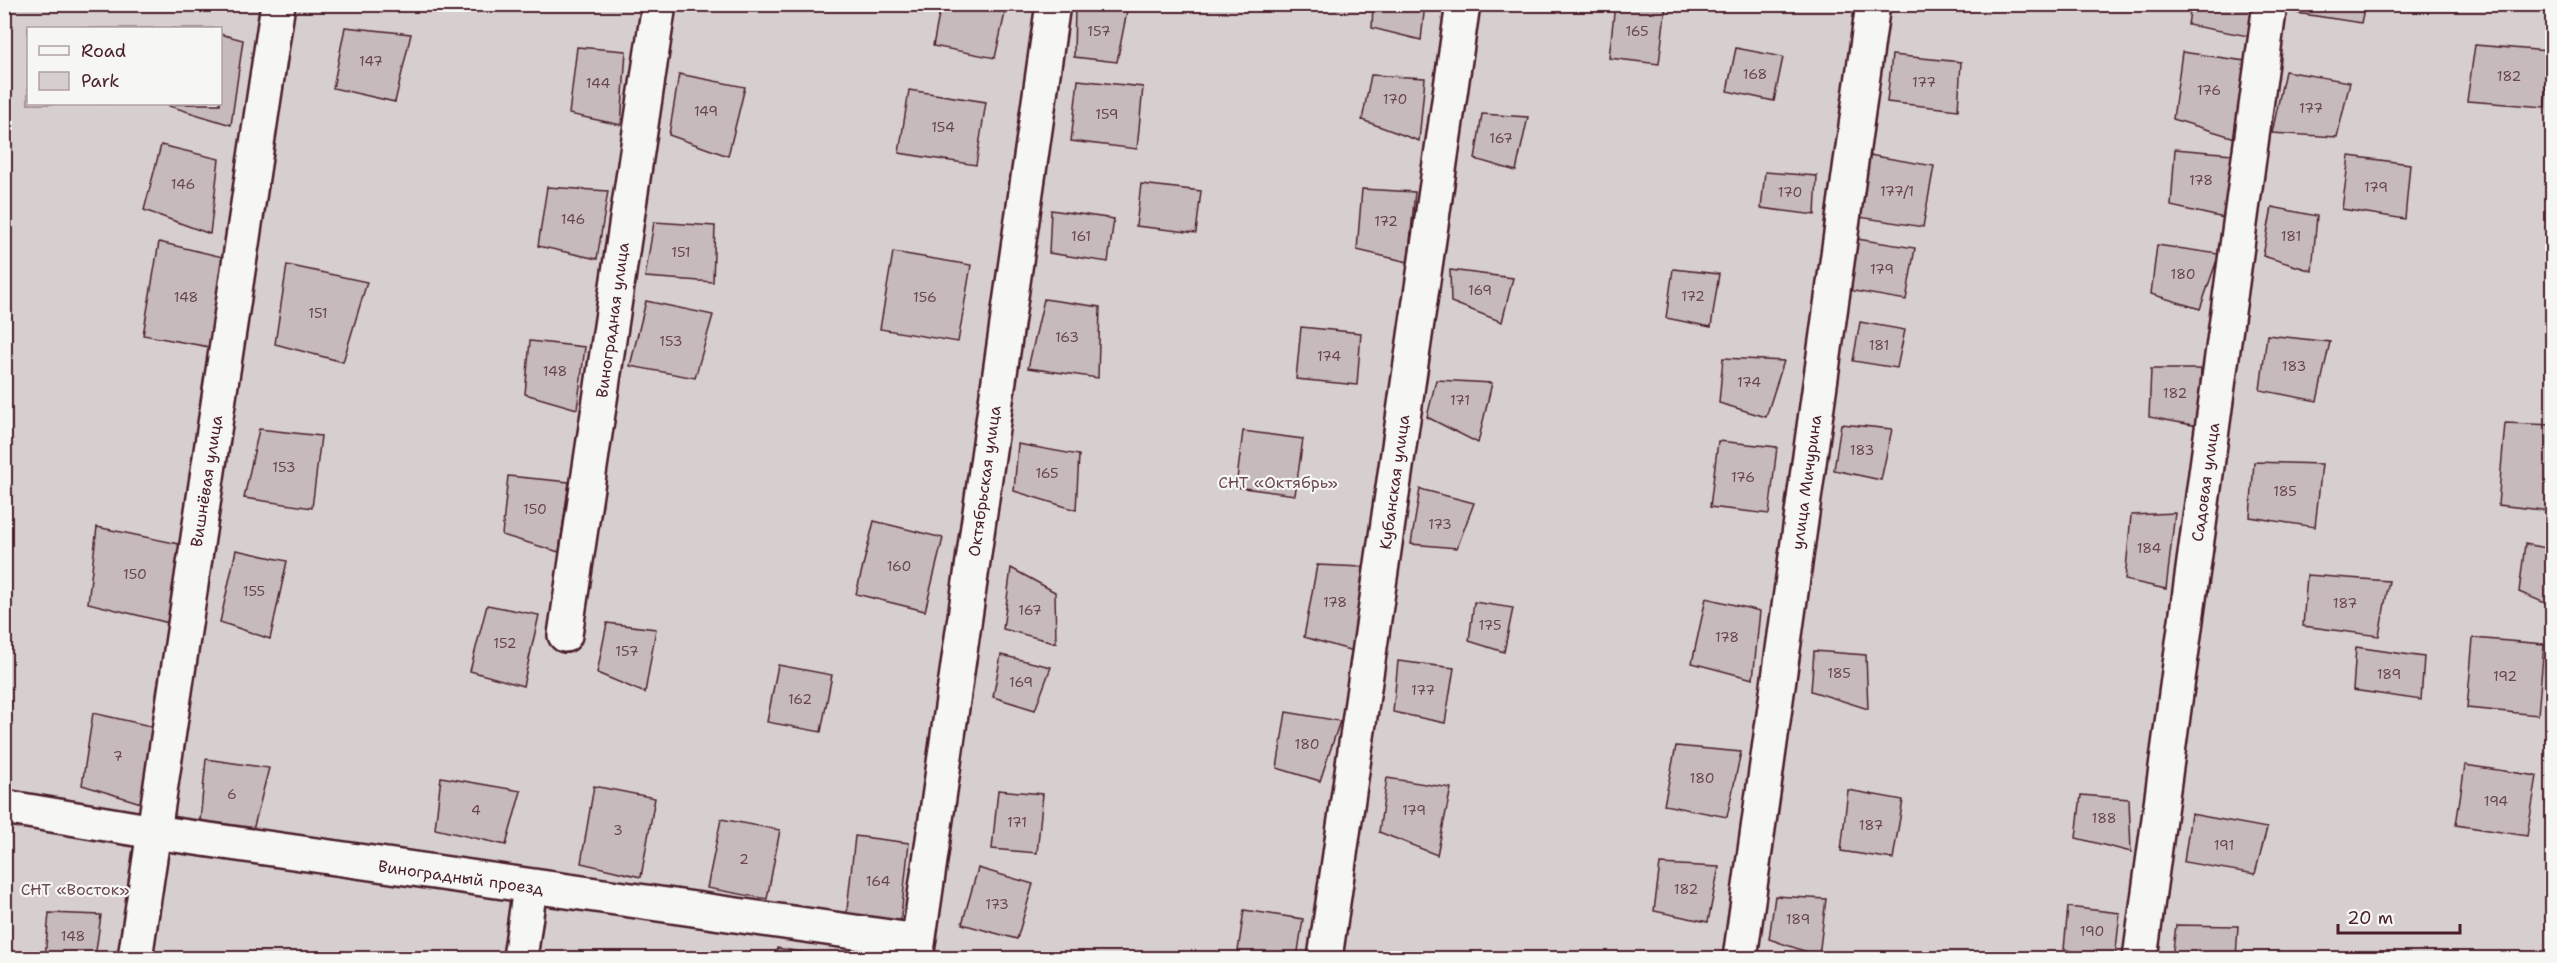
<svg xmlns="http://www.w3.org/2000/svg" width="2557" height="963" font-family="'Shantell Sans',sans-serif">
  <rect width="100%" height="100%" fill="#efedea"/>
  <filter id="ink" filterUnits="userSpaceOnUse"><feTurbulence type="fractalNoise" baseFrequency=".0167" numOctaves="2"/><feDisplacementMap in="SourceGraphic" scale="12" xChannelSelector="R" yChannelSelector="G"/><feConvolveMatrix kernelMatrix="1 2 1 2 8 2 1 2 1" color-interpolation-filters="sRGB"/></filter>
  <g filter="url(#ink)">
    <!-- green -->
    <path fill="#d7cfce" stroke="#90777c" stroke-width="1.5" fill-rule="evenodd" d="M 5,5 L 2552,5 L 2552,958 L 5,958 ZM 28,28 L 220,28 L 220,104 L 28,104 Z"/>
    <!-- building -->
    <g fill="#c6babb" stroke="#4a1f2b" stroke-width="1.5">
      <polygon points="941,4 1007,4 995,58 933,46"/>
      <polygon points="1075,4 1128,6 1117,62 1074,57"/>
      <polygon points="1373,4 1425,4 1421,40 1372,28"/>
      <polygon points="1615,4 1666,4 1659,64 1609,58"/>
      <polygon points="2191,4 2255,4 2248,36 2188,25"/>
      <polygon points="2298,4 2365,4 2361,23 2297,13"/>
      <polygon points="345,27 411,34 395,102 333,88"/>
      <polygon points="220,34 243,40 231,125 169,106 169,104 220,104"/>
      <polygon points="2475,45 2548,51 2545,107 2467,101"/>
      <polygon points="577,47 626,51 621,125 569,114"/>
      <polygon points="1736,48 1783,57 1774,101 1727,91"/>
      <polygon points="2182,52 2245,61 2235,138 2173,119"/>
      <polygon points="1892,55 1961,62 1958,110 1887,102"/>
      <polygon points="2285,71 2350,82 2337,137 2272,133"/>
      <polygon points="679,74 745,87 728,156 669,135"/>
      <polygon points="1371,75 1425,78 1419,141 1362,120"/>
      <polygon points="1078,80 1143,87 1137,149 1071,141"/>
      <polygon points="909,90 986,102 976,165 899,153"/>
      <polygon points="1482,114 1528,117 1516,171 1475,159"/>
      <polygon points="161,145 219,159 210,234 144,210"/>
      <polygon points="2175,149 2232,154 2224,218 2171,206"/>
      <polygon points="1869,155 1934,166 1923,227 1859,217"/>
      <polygon points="2349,156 2410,164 2405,219 2342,209"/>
      <polygon points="1765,172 1817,176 1815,215 1761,208"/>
      <polygon points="1141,184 1201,191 1196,233 1136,226"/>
      <polygon points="547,187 608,191 597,259 538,246"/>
      <polygon points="1362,189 1415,192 1408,262 1357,250"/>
      <polygon points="2272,207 2317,216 2312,271 2263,256"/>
      <polygon points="1051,210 1114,219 1108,262 1049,253"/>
      <polygon points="654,222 715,226 713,282 645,277"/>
      <polygon points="1857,239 1915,248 1906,300 1848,290"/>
      <polygon points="159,242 227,258 215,348 143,335"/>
      <polygon points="2157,245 2219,254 2200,309 2151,294"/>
      <polygon points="893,252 971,265 958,342 880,329"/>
      <polygon points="287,265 367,282 343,362 275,344"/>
      <polygon points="1673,269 1719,274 1711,327 1666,318"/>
      <polygon points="1450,270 1513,278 1502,322 1451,302"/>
      <polygon points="1044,299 1100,307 1098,378 1028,368"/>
      <polygon points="646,301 713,315 695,378 630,366"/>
      <polygon points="1860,322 1905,330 1897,368 1853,361"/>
      <polygon points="1301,327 1361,333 1357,385 1296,379"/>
      <polygon points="2267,335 2330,342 2317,401 2260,390"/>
      <polygon points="530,341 585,347 577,409 525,394"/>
      <polygon points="1723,358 1784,361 1766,417 1719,403"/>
      <polygon points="2151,369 2201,369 2198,426 2149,417"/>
      <polygon points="1436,380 1492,383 1478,443 1427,417"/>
      <polygon points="2505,423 2552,425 2552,511 2498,505"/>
      <polygon points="1841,424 1892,429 1881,480 1834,470"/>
      <polygon points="259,429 321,436 312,508 244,498"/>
      <polygon points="1243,431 1303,439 1295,495 1236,487"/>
      <polygon points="1718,441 1777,447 1769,514 1710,507"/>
      <polygon points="1018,444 1079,455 1076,510 1014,491"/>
      <polygon points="2254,462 2322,464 2315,527 2250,517"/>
      <polygon points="508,476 569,482 559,552 502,535"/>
      <polygon points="1420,489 1474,503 1457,548 1411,544"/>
      <polygon points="2175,513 2166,589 2125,580 2131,515"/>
      <polygon points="874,521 943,538 925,611 856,594"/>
      <polygon points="97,527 184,545 169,623 88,603"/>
      <polygon points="2525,544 2552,549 2552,606 2519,592"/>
      <polygon points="236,550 287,561 270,639 220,622"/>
      <polygon points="1317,565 1363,567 1353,651 1304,637"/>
      <polygon points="1011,568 1055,592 1056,643 1003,629"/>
      <polygon points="2307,575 2389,581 2379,636 2303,626"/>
      <polygon points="1706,598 1760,611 1753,679 1692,663"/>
      <polygon points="1474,602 1513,608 1504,652 1469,641"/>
      <polygon points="487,605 539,615 523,686 470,671"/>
      <polygon points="607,623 656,629 645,693 597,673"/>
      <polygon points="2473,638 2544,644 2538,715 2467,708"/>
      <polygon points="2356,647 2424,657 2421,700 2353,690"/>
      <polygon points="1814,651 1866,655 1868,709 1811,691"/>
      <polygon points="1001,655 1051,667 1035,710 993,697"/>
      <polygon points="1398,661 1454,668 1445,723 1393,712"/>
      <polygon points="778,665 832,675 821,732 767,722"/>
      <polygon points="1286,712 1340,721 1320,781 1277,768"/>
      <polygon points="93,713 155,727 141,803 82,785"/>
      <polygon points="1676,746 1741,752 1727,817 1664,805"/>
      <polygon points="206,759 269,768 251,838 200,821"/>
      <polygon points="2465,765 2537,776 2527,836 2456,825"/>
      <polygon points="441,777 521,791 506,845 435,829"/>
      <polygon points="1387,778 1451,788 1437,855 1379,832"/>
      <polygon points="594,786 655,798 641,877 581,863"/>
      <polygon points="998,790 1043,794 1037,853 992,849"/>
      <polygon points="1848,790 1903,800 1893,859 1841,851"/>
      <polygon points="2081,795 2129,799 2131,852 2076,838"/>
      <polygon points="2191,814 2267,828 2255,874 2184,862"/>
      <polygon points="721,819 780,830 767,899 707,888"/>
      <polygon points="855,836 909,843 900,925 846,919"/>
      <polygon points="1660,864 1719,867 1708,922 1654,911"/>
      <polygon points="978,868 1033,884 1017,939 962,924"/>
      <polygon points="1775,896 1826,899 1819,956 1769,939"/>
      <polygon points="2068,907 2120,913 2115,958 2091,958 2064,949"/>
      <polygon points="1244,910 1303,919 1297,958 1237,958"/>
      <polygon points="49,913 101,915 95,958 45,957"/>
      <polygon points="2176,925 2238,926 2236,958 2172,958"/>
      <polygon points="777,948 835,958 775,958"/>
    </g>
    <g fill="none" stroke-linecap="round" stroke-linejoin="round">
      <defs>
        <g id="minor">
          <polyline points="565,635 659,4"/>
          <polyline points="4,807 154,832 918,941"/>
          <polyline points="135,958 278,4"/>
          <polyline points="520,958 530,887"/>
          <polyline points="916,958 1053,4"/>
          <polyline points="1325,958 1463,4"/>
          <polyline points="1740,958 1873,4"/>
          <polyline points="2140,958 2270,4"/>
        </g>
      </defs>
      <!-- minor casing -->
      <use href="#minor" stroke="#4a1f2b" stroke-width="38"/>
      <!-- minor -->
      <use href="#minor" stroke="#f6f6f2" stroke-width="33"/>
    </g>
  </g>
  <g text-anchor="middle" stroke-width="4.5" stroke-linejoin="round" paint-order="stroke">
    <!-- number labels -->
    <g font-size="14" fill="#69464f">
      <text x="1099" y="36">157</text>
      <text x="1637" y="36">165</text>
      <text x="371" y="66">147</text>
      <text x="1755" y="79">168</text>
      <text x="2509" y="81">182</text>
      <text x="1924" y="87">177</text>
      <text x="598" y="88">144</text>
      <text x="2209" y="95">176</text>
      <text x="1395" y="104">170</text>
      <text x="2311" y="113">177</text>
      <text x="706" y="116">149</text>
      <text x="1107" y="119">159</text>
      <text x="943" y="132">154</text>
      <text x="1501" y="143">167</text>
      <text x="2201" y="185">178</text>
      <text x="183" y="189">146</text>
      <text x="2376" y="192">179</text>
      <text x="1897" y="196">177/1</text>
      <text x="1790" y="197">170</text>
      <text x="573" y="224">146</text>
      <text x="1386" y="226">172</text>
      <text x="1081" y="241">161</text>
      <text x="2291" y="241">181</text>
      <text x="681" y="257">151</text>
      <text x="1882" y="274">179</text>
      <text x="2183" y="279">180</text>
      <text x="1480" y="295">169</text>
      <text x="1693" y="301">172</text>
      <text x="186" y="302">148</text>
      <text x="925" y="302">156</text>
      <text x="318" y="318">151</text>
      <text x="1067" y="342">163</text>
      <text x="671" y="346">153</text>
      <text x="1879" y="350">181</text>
      <text x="1329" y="361">174</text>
      <text x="2294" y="371">183</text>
      <text x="555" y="376">148</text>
      <text x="1749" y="387">174</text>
      <text x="2175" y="398">182</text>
      <text x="1460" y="405">171</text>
      <text x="1862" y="455">183</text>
      <text x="284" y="472">153</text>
      <text x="1047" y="478">165</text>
      <text x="1743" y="482">176</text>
      <text x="2285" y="496">185</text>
      <text x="535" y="514">150</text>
      <text x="1440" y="529">173</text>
      <text x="2149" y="553">184</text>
      <text x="899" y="571">160</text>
      <text x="135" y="579">150</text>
      <text x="254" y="596">155</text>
      <text x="1335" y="607">178</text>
      <text x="2345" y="608">187</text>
      <text x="1030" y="615">167</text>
      <text x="1490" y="630">175</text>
      <text x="1727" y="642">178</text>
      <text x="505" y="648">152</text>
      <text x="627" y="656">157</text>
      <text x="1839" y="678">185</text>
      <text x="2389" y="679">189</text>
      <text x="2505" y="681">192</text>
      <text x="1021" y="687">169</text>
      <text x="1423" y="695">177</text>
      <text x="800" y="704">162</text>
      <text x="1307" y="749">180</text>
      <text x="118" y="761">7</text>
      <text x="1702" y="783">180</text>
      <text x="232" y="799">6</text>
      <text x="2496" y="806">194</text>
      <text x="476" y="815">4</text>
      <text x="1414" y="815">179</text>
      <text x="2104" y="823">188</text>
      <text x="1017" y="827">171</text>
      <text x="1871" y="830">187</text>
      <text x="618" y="835">3</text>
      <text x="2224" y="850">191</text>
      <text x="744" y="864">2</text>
      <text x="878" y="886">164</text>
      <text x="1686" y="894">182</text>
      <text x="997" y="909">173</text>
      <text x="1798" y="924">189</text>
      <text x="2092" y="936">190</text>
      <text x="73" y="941">148</text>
    </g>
    <!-- street labels -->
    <g font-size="16" fill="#4a1f2b" stroke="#f6f6f2">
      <text transform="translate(612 320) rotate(-82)" y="6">Виноградная улица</text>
      <text transform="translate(206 481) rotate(-81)" y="6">Вишнёвая улица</text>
      <text transform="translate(984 481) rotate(-82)" y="6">Октябрьская улица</text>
      <text transform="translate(1394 482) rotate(-82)" y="6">Кубанская улица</text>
      <text transform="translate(1806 482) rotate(-82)" y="6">улица Мичурина</text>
      <text transform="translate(2205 482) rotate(-82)" y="6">Садовая улица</text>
      <text transform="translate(461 877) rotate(8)" y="6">Виноградный проезд</text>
    </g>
    <!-- park labels -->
    <g font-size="16" fill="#6d4b54" stroke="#f6f6f2">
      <text x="1278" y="488">СНТ «Октябрь»</text>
      <text x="75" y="895">СНТ «Восток»</text>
    </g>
  </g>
  <!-- margin -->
  <rect width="2557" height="963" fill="none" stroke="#f6f6f2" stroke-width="24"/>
  <rect x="12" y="12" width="2533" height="939" fill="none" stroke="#4a1f2b" stroke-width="2" filter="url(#ink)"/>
  <!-- legend -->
  <rect x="27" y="27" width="195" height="78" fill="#f6f6f2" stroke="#b1a0a2" stroke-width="1.5"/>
  <rect x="39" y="46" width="30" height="9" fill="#f6f6f2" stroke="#b1a0a2" stroke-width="1.5"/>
  <text x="81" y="57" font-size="18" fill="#4a1f2b">Road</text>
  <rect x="39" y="72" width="30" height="18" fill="#d7cfce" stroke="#b1a0a2" stroke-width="1.5"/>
  <text x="81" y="87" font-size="18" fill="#4a1f2b">Park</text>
  <!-- scale -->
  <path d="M2338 924v9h122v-9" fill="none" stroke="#4a1f2b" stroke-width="3"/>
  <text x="2347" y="924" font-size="18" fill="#4a1f2b" stroke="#f6f6f2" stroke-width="4.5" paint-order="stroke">20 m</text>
</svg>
